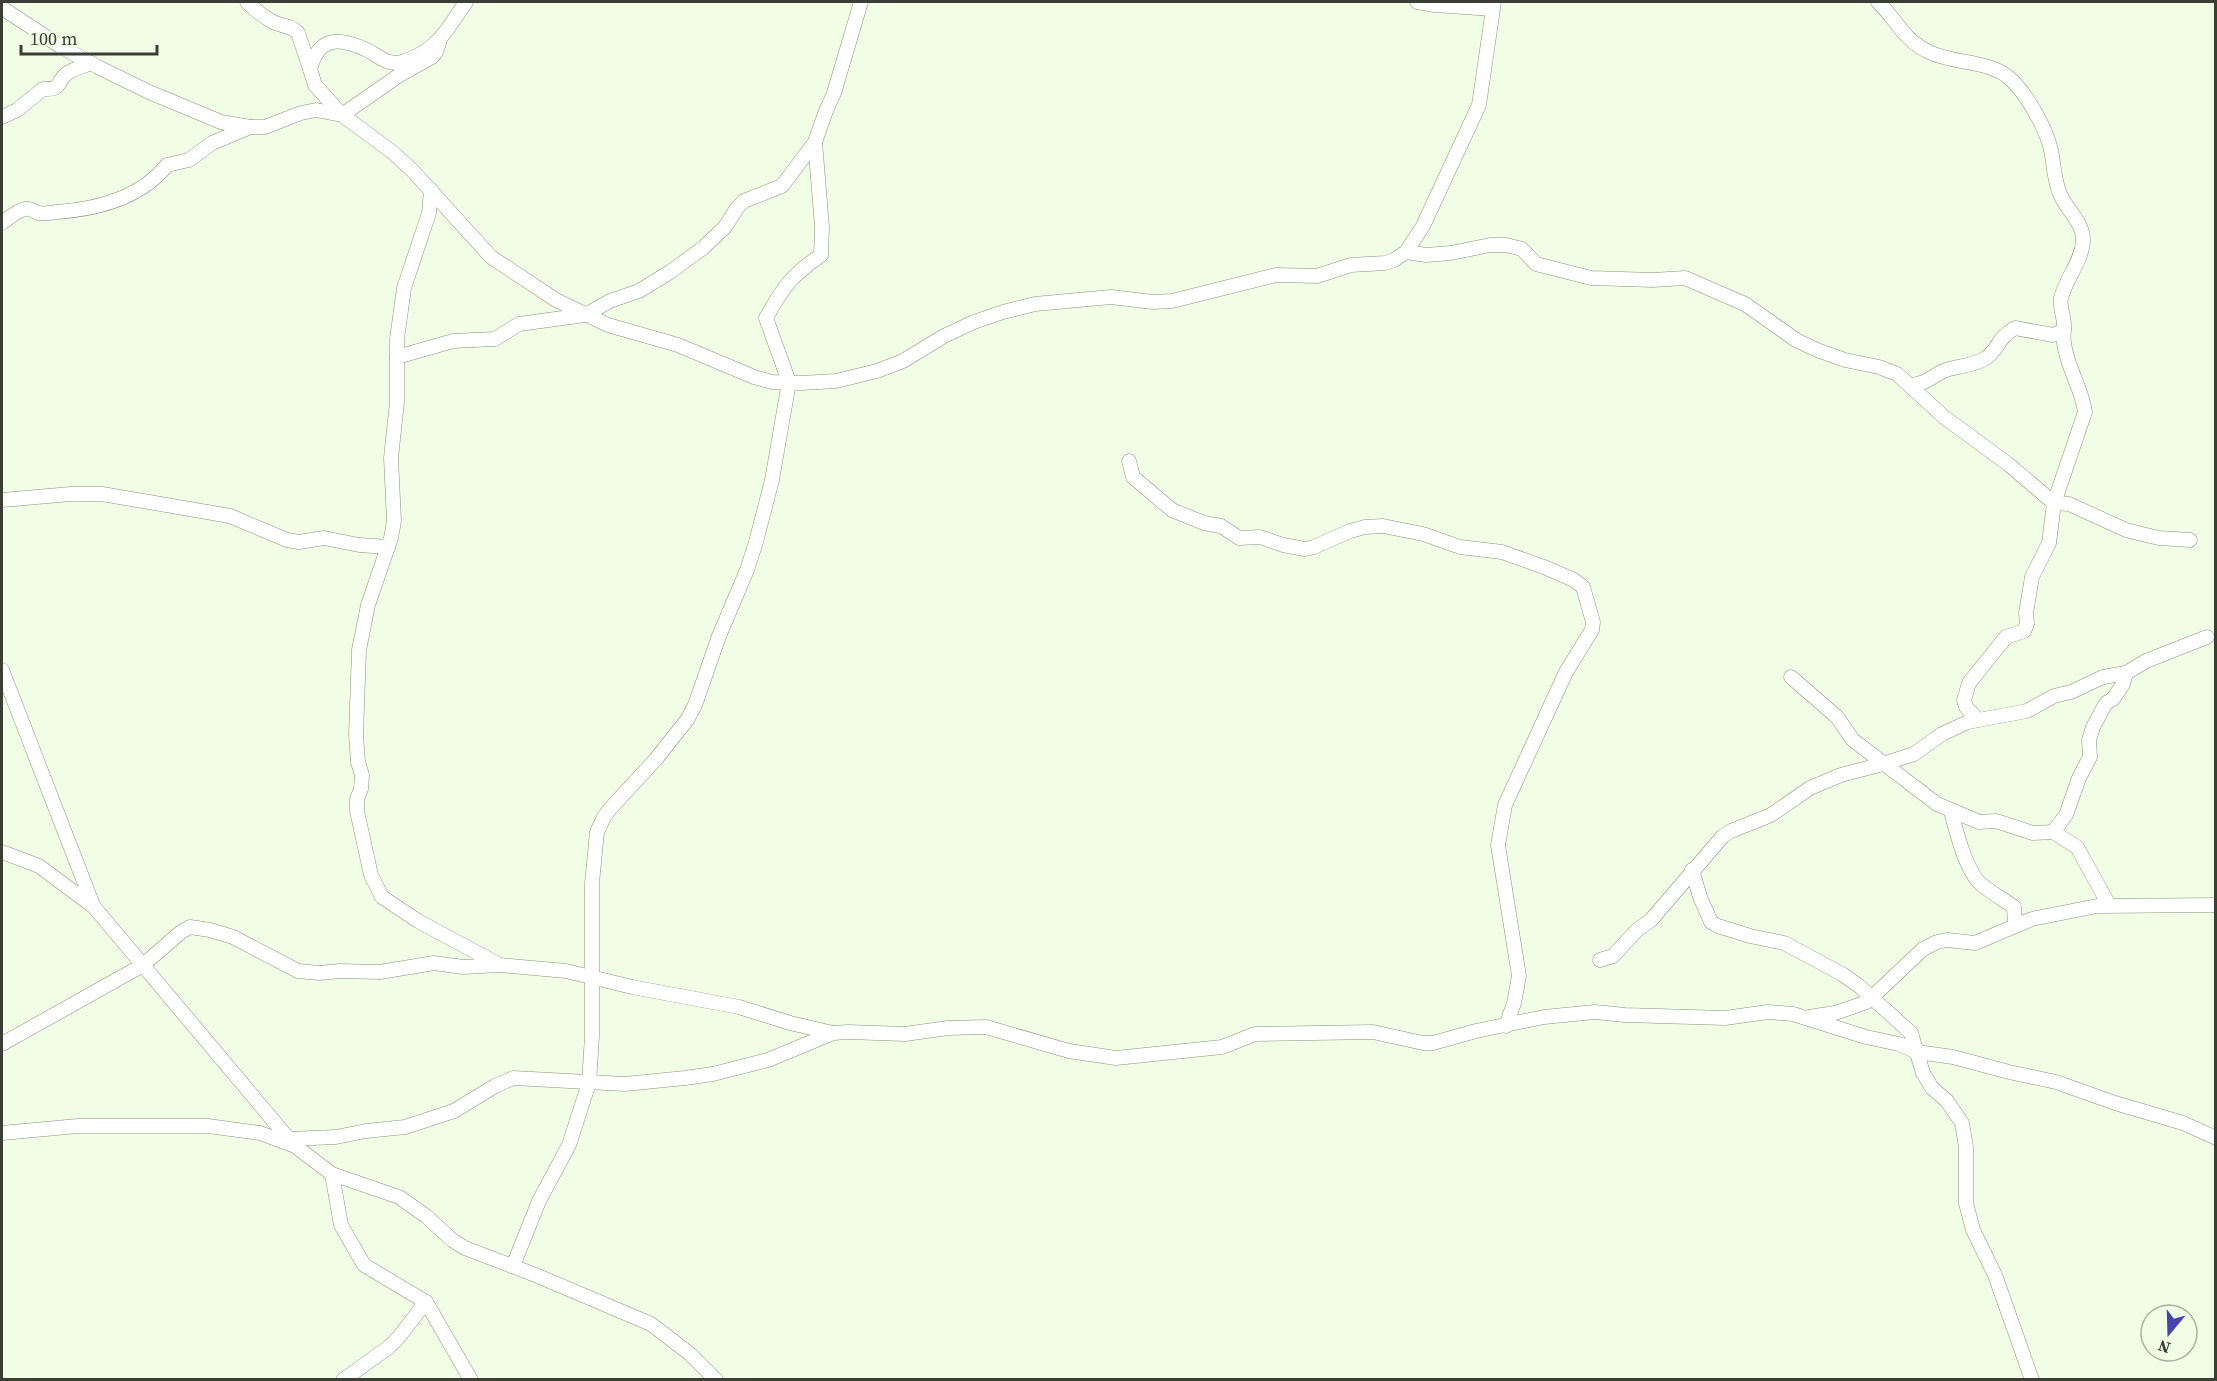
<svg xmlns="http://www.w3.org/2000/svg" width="2217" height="1381" font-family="'Source Serif 4',serif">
  <rect width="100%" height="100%" fill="#f2fde6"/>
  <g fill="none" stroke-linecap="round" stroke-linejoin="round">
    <defs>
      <g id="minor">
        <path d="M 247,2 C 255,10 265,18 275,23 C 283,26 292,26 298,33 L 310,69"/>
        <polyline points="1417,2 1435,5 1492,9"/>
        <path d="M 1878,2 C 1898,21 1902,39 1929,52 C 1954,64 1985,60 2007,76 C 2025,90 2046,128 2051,150 C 2054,165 2054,180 2060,194 C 2067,211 2084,222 2083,242 C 2081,263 2066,278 2061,298 C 2059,306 2064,316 2064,325 C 2064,331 2063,337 2064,343 C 2067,368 2082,388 2085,412 L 2054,503 L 2049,543 L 2032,577 L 2026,613 L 2027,624 L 2024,631 L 2006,637 L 1969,683 L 1964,700 L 1966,707 L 1977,719"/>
        <polyline points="2,8 60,46 98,67 149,92 221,122 250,127 265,127 301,113 316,110 342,115 391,151 412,170 491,257 556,300 608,325 678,345 754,377 772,382 801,383 836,381 877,371 903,361 944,336 974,322 1003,312 1035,304 1111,297 1153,302 1172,301 1276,275 1317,276 1351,265 1385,263 1394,260 1406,252 1423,226 1479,105 1494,2"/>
        <path d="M 439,43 L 436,52 L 432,57 L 398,76 L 342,115 L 315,85 L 310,69 C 319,36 339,37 367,50 C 380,57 389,67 405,61 C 438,50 448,28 466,2"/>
        <path d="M 2,117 L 17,110 L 43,89 C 65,90 55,80 69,72 C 76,68 84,66 91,63"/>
        <polyline points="431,190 429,213 404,288 397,339 397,402 391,458 394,521 391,538 368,605 359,650 356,735 358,762 362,775 361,789 357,799 357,811 371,875 382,897 418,921 498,964"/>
        <path d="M 2,223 C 9,218 16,211 25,209 C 31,208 33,211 38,213 C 44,214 51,213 57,212 C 98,209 141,198 167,165 L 189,160 L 212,143 L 250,127"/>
        <polyline points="1406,252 1426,255 1451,253 1490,245 1506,245 1522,249 1536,264 1591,278 1653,280 1685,278 1745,304 1796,340 1817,350 1845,360 1879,367 1897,374 1944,417 2008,464 2054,503 2069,504 2126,530 2142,534 2159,538 2190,540"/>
        <polyline points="397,357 453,341 495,339 519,324 585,315 610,301 639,291 670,272 703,248 725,227 737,208 744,201 782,186 815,142"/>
        <path d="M 1910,385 C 1929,384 1934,373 1949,369 C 1961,366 1975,365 1986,358 C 1999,349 1997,338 2015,328 L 2053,335 L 2064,330"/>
        <polyline points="1129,461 1133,477 1172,510 1204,523 1221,526 1239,538 1260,537 1283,545 1305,549 1314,547 1350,531 1365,527 1383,526 1423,534 1460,547 1502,552 1544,567 1574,580 1583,587 1593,622 1592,630 1566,672 1505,805 1498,845 1519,976 1514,1003 1506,1026"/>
        <polyline points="2,500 71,494 102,494 230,516 287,540 299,542 324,538 359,545 388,547"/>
        <polyline points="2,670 93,905"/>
        <polyline points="1791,677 1837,717 1853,740 1937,804 1979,822 1996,821 2033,833 2053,832 2077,847 2109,905"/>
        <path d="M 1951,811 C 1956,831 1966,872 1982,885 C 1992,893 2004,900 2014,907 L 2015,925"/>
        <polyline points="2053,832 2066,815 2079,778 2090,757 2089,740 2093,727 2106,703 2113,699 2123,684 2126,673"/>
        <polyline points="2,852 39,866 94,907 293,1144"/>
        <polyline points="1692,870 1700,897 1711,922 1718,926 1750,936 1784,943 1842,974 1859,986 1911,1033 1923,1073 1932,1088 1947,1101 1962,1123 1966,1147 1966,1203 1973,1230 1995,1275 2032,1380"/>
        <polyline points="1600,960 1613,956 1637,930 1651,920 1723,836 1731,831 1771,815 1810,788 1841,775 1883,764 1914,754 1942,734 1968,722 2027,711 2054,696 2071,692 2103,677 2126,673 2146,661 2207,637"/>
        <polyline points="1809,1017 1835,1013 1867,1002 1923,949 1937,942 1947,940 1975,943 2032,919 2097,906 2216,905"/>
        <polyline points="2,1044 143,965 181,932 190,927 210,930 233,937 298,971 319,973 340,971 380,972 434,963 463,967 500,965 566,971 632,987 739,1007 790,1023 833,1033"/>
        <polyline points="2,1133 78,1126 208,1126 260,1133 295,1146 332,1174 341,1225 364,1265 426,1302 471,1380"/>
        <polyline points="289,1139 336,1137 366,1131 405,1127 454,1111 495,1086 513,1078 625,1084 685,1078 713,1074 768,1060 833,1033 848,1032 905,1034 948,1028 986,1027 1069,1051 1116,1058 1222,1047 1255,1034 1373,1032 1423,1043 1433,1043 1476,1031 1544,1017 1595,1012 1625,1015 1725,1018 1768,1012 1793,1014 1866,1037 1899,1044 1917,1052 1953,1057 2009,1072 2056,1082 2115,1103 2183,1123 2216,1138"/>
        <polyline points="332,1174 399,1197 426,1216 452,1240 465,1248 538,1276 651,1324 690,1354 716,1380"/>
        <path d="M 513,1266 L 539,1201 L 569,1145 L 589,1083 L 592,1036 L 592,883 L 597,832 L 604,817 L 610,809 L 656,759 L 687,720 L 695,705 L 719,636 L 747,570 L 756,542 L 772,480 L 789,382 L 766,318 C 783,287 791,276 821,255 L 822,227 L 815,142 L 826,111 L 834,93 L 861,2"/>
        <polyline points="343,1380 389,1347 398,1338 426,1302"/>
      </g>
    </defs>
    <!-- minor casing -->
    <use href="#minor" stroke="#88927d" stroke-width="15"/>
    <!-- minor -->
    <use href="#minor" stroke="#fff" stroke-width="14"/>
  </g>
  <!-- border -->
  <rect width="2217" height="1381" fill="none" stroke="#3a3e35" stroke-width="6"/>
  <!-- north arrow -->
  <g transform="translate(2169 1333) rotate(199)"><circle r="28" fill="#f2fde6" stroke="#a8b19f" stroke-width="1.5"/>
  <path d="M0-4.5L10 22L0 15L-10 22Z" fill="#4742b8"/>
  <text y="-9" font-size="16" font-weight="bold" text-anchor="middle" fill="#3a3e35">N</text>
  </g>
  <!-- scale -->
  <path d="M21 45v9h136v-9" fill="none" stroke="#3a3e35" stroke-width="3"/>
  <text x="30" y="45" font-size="18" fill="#3a3e35" stroke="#f2fde6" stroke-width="4.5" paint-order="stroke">100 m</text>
</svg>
